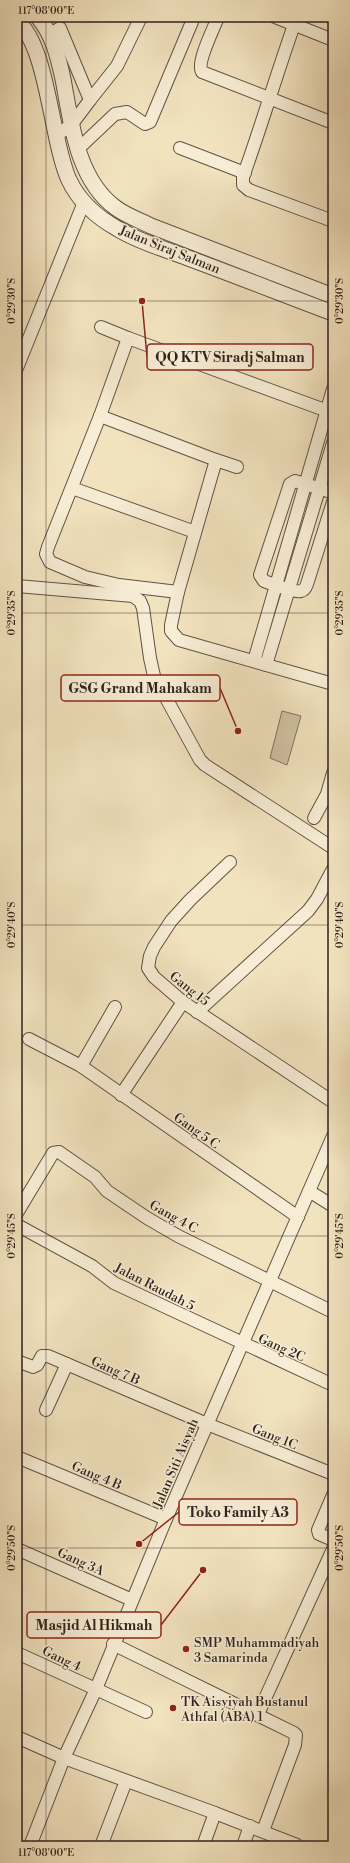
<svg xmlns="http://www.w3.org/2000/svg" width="350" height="1863" font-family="'Libre Bodoni',serif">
  <rect width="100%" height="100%" fill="#f2e3bf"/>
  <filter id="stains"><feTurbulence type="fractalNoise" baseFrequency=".005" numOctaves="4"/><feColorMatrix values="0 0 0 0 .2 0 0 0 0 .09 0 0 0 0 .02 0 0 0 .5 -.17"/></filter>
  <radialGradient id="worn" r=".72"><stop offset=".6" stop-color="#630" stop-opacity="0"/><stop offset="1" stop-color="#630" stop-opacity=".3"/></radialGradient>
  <!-- green -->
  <polygon fill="#d1c2a3" stroke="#807260" points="282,711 301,716 287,765 270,758"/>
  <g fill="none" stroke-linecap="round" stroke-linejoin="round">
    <defs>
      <g id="minor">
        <path d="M 218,17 C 214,28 196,63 202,72 L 333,123"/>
        <polyline points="275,17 333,40"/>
        <path d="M 302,17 L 294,25 C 276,76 261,127 243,177 L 243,185 L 249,190 L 333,221"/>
        <polyline points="49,35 60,28 90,100 117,66 141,17"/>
        <polyline points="56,136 72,124 90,100"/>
        <polyline points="180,148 245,173"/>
        <polyline points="78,149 115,114 127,112 145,124 150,122 194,17"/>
        <polyline points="101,327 128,338"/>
        <polyline points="17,368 84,202"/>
        <polyline points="100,416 216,460 178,592 171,625 171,631 179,640 333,684"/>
        <polyline points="216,460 237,467"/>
        <polyline points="72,488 195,532"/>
        <path d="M 333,494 L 331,492 L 295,481 L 290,484 L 260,575 L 264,581 C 272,584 294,593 301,591 C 305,590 306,587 307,584 L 333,502"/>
        <polyline points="17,586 133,596 140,601 143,608 150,658 154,676 200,760 205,765 333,848"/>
        <polyline points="178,592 119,585 85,577 50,562 46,554 48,547 100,416 128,338 333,413"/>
        <polyline points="254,661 333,389"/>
        <polyline points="266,665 333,443"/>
        <polyline points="314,818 327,794 333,773"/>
        <polyline points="230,862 190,900 171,921 154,947 150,956 148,968 154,977 183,1002 333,1102"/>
        <polyline points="197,1012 308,911 317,899 333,869"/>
        <polyline points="29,1039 81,1066 298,1217"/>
        <polyline points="81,1066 115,1007"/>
        <polyline points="121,1095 183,1002"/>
        <polyline points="309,1191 333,1206"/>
        <polyline points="17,1213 53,1153 59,1152 95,1177 107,1191 147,1218 178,1236 333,1312"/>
        <polyline points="17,1225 92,1266 114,1283 333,1385"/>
        <polyline points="17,1361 33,1367 37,1365 42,1356 48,1356 207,1424 333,1474"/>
        <polyline points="46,1410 67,1364"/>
        <polyline points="17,1457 166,1519"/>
        <polyline points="333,1495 318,1530 319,1534 333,1540"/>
        <polyline points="17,1549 132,1600"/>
        <polyline points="113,1644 294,1733 296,1735 295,1745 263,1831"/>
        <polyline points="17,1653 146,1712"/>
        <polyline points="258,1714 333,1549"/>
        <polyline points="17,1737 64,1758 215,1813 297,1845"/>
        <polyline points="30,1846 64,1758 96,1689 166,1519 333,1136"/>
        <polyline points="101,1846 126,1781"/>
        <polyline points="203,1846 215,1813"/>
        <polyline points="243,1846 250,1826"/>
      </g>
      <g id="tertiary">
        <path d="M 38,17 C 53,35 58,56 63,79 C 71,122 77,180 116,208 C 127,216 139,220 151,226 L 333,296"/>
        <path d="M 17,21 C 48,46 51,141 69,180 C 79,201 98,218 118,229 C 139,242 165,249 188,258 C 237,276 285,295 333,313"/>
      </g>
    </defs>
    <!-- minor casing -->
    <use href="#minor" stroke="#605245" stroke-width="14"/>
    <!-- tertiary casing -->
    <use href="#tertiary" stroke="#605245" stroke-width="17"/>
    <!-- minor -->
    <use href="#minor" stroke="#f7edd5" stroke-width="12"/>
    <!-- tertiary -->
    <use href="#tertiary" stroke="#f7edd5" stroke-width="15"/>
  </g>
  <!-- ticks -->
  <path fill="none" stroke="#2f211c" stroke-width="1" stroke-opacity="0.45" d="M 46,17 L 46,1846M 17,301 L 333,301M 17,613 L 333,613M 17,925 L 333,925M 17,1236 L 333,1236M 17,1548 L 333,1548"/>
  <!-- markers -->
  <g fill="#8f2418" stroke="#f7edd5" stroke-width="1.5">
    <circle cx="186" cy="1649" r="4"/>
    <circle cx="173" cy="1708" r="4"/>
  </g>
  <g text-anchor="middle" stroke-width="3" stroke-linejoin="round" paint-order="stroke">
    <!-- street labels -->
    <g font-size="13" fill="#2f211c" stroke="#f7edd5">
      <text transform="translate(170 249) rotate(22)" y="5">Jalan Siraj Salman</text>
      <text transform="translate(190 988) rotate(38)" y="5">Gang 15</text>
      <text transform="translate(197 1130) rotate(35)" y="5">Gang 5 C</text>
      <text transform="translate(174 1216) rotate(29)" y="5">Gang 4 C</text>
      <text transform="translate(155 1286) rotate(27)" y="5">Jalan Raudah 5</text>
      <text transform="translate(282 1347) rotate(24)" y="5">Gang 2C</text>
      <text transform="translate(116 1370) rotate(24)" y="5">Gang 7 B</text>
      <text transform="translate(275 1436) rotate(22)" y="5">Gang 1C</text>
      <text transform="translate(175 1463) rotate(-67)" y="5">Jalan Siti Aisyah</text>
      <text transform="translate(97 1475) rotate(23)" y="5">Gang 4 B</text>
      <text transform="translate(81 1561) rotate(24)" y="5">Gang 3A</text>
      <text transform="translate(62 1658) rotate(25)" y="5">Gang 4</text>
    </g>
    <!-- poi labels -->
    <g font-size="13" fill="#2f211c" stroke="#f7edd5" text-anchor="start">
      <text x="194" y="1647">SMP Muhammadiyah<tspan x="194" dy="15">3 Samarinda</tspan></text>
      <text x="181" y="1706">TK Aisyiyah Bustanul<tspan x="181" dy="15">Athfal (ABA) 1</tspan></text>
    </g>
  </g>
  <!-- callouts -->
  <path fill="none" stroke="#8f2418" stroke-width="1.5" d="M142 301L147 357M238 731L220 688M139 1544L179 1512M203 1570L161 1625"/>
  <g fill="#8f2418" stroke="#f7edd5" stroke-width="1.5">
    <circle cx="142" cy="301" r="4"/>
    <circle cx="238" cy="731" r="4"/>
    <circle cx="139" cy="1544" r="4"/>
    <circle cx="203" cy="1570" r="4"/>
  </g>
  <g fill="#f7edd5" stroke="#8f2418" stroke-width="1.5">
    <rect x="147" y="344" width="166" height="26" rx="4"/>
    <rect x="61" y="675" width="159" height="26" rx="4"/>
    <rect x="179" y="1499" width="118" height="26" rx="4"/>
    <rect x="27" y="1612" width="134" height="26" rx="4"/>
  </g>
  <g font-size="14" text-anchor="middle" font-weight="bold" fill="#2f211c">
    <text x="230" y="362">QQ KTV Siradj Salman</text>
    <text x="140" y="693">GSG Grand Mahakam</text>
    <text x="238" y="1517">Toko Family A3</text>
    <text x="94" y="1630">Masjid Al Hikmah</text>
  </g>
  <!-- margin -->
  <rect width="350" height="1863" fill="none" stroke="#f2e3bf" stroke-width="44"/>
  <rect x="22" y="22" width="306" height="1819" fill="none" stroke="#2f211c" stroke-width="1.5"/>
  <g font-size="10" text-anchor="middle" fill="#2f211c">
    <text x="46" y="14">117°08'00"E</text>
    <text transform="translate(11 301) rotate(-90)" y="4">0°29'30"S</text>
    <text transform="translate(339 301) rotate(-90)" y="4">0°29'30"S</text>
    <text transform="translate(11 613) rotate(-90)" y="4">0°29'35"S</text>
    <text transform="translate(339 613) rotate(-90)" y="4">0°29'35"S</text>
    <text transform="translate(11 925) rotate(-90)" y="4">0°29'40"S</text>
    <text transform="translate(339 925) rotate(-90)" y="4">0°29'40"S</text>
    <text transform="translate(11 1236) rotate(-90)" y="4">0°29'45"S</text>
    <text transform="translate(339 1236) rotate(-90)" y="4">0°29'45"S</text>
    <text transform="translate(11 1548) rotate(-90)" y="4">0°29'50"S</text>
    <text transform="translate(339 1548) rotate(-90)" y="4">0°29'50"S</text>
    <text x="46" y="1856">117°08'00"E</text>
  </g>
  <rect width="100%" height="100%" filter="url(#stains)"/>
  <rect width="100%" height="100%" fill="url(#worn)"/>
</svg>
